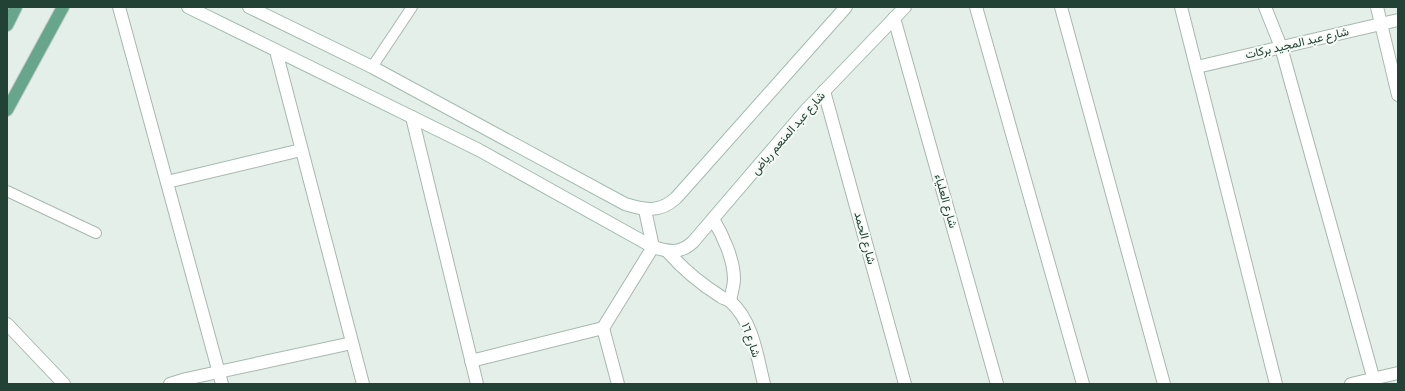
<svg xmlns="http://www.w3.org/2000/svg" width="1405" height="391" font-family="Commissioner,Vazirmatn,sans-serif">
  <rect width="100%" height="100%" fill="#e5efe9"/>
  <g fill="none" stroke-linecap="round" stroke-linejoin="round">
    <defs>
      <g id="lane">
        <polyline points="372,67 412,7"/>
        <polyline points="7,191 96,233"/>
      </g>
      <g id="street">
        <polyline points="119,7 222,384"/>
        <polyline points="976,7 1083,384"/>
        <polyline points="1061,7 1164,384"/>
        <polyline points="1181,7 1276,384"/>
        <polyline points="1265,7 1281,47 1375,384"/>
        <polyline points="1377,7 1398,95"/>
        <polyline points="894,18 997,384"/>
        <polyline points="276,51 363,384"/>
        <polyline points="1197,67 1398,20"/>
        <polyline points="824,91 905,384"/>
        <polyline points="412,117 477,384"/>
        <polyline points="167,182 301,150"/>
        <path d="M 713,219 C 723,235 734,260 734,279 C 734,286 731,294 730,301"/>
        <path d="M 668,252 C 683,269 701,284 720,296 C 723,299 728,299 731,302 C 753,322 757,356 764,384"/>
        <polyline points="7,324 64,384"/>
        <polyline points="603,328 618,384"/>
        <polyline points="471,361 603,328 653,247 645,210"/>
        <polyline points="170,384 186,379 352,343"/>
        <polyline points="1351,384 1398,373"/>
      </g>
      <g id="secondary">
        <path d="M 188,7 L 479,150 L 653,247 C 669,252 680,254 693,242 L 806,110 L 905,7"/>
        <path d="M 249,7 L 372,67 L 625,204 C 644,210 660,213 676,198 L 846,7"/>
      </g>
      <g id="primary">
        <polyline points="7,25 16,7"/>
        <polyline points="7,110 63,7"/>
      </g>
    </defs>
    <!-- lane casing -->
    <use href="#lane" stroke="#a7b8af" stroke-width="12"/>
    <!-- street casing -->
    <use href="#street" stroke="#a7b8af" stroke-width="14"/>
    <!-- secondary casing -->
    <use href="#secondary" stroke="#a2bbaf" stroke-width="14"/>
    <!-- primary casing -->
    <use href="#primary" stroke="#c1cac6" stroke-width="14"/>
    <!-- lane -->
    <use href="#lane" stroke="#fff" stroke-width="10"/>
    <!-- street -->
    <use href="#street" stroke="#fff" stroke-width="12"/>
    <!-- secondary -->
    <use href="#secondary" stroke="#fff" stroke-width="12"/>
    <!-- primary -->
    <use href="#primary" stroke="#67a68d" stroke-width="12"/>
  </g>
  <g text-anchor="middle" stroke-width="4" stroke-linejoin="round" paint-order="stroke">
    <!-- street labels -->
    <g font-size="12" fill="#224235" stroke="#f6fbf7">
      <text transform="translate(1297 43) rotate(-13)" y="4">شارع عبد المجيد بركات</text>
      <text transform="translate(788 133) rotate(-49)" y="4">شارع عبد المنعم رياض</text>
      <text transform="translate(946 201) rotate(74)" y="4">شارع العلياء</text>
      <text transform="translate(865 238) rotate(75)" y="4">شارع الحمد</text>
      <text transform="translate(751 340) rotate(71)" y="4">شارع ١٦</text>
    </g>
  </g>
  <!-- border -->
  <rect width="1405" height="391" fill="none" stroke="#224235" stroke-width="16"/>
</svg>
